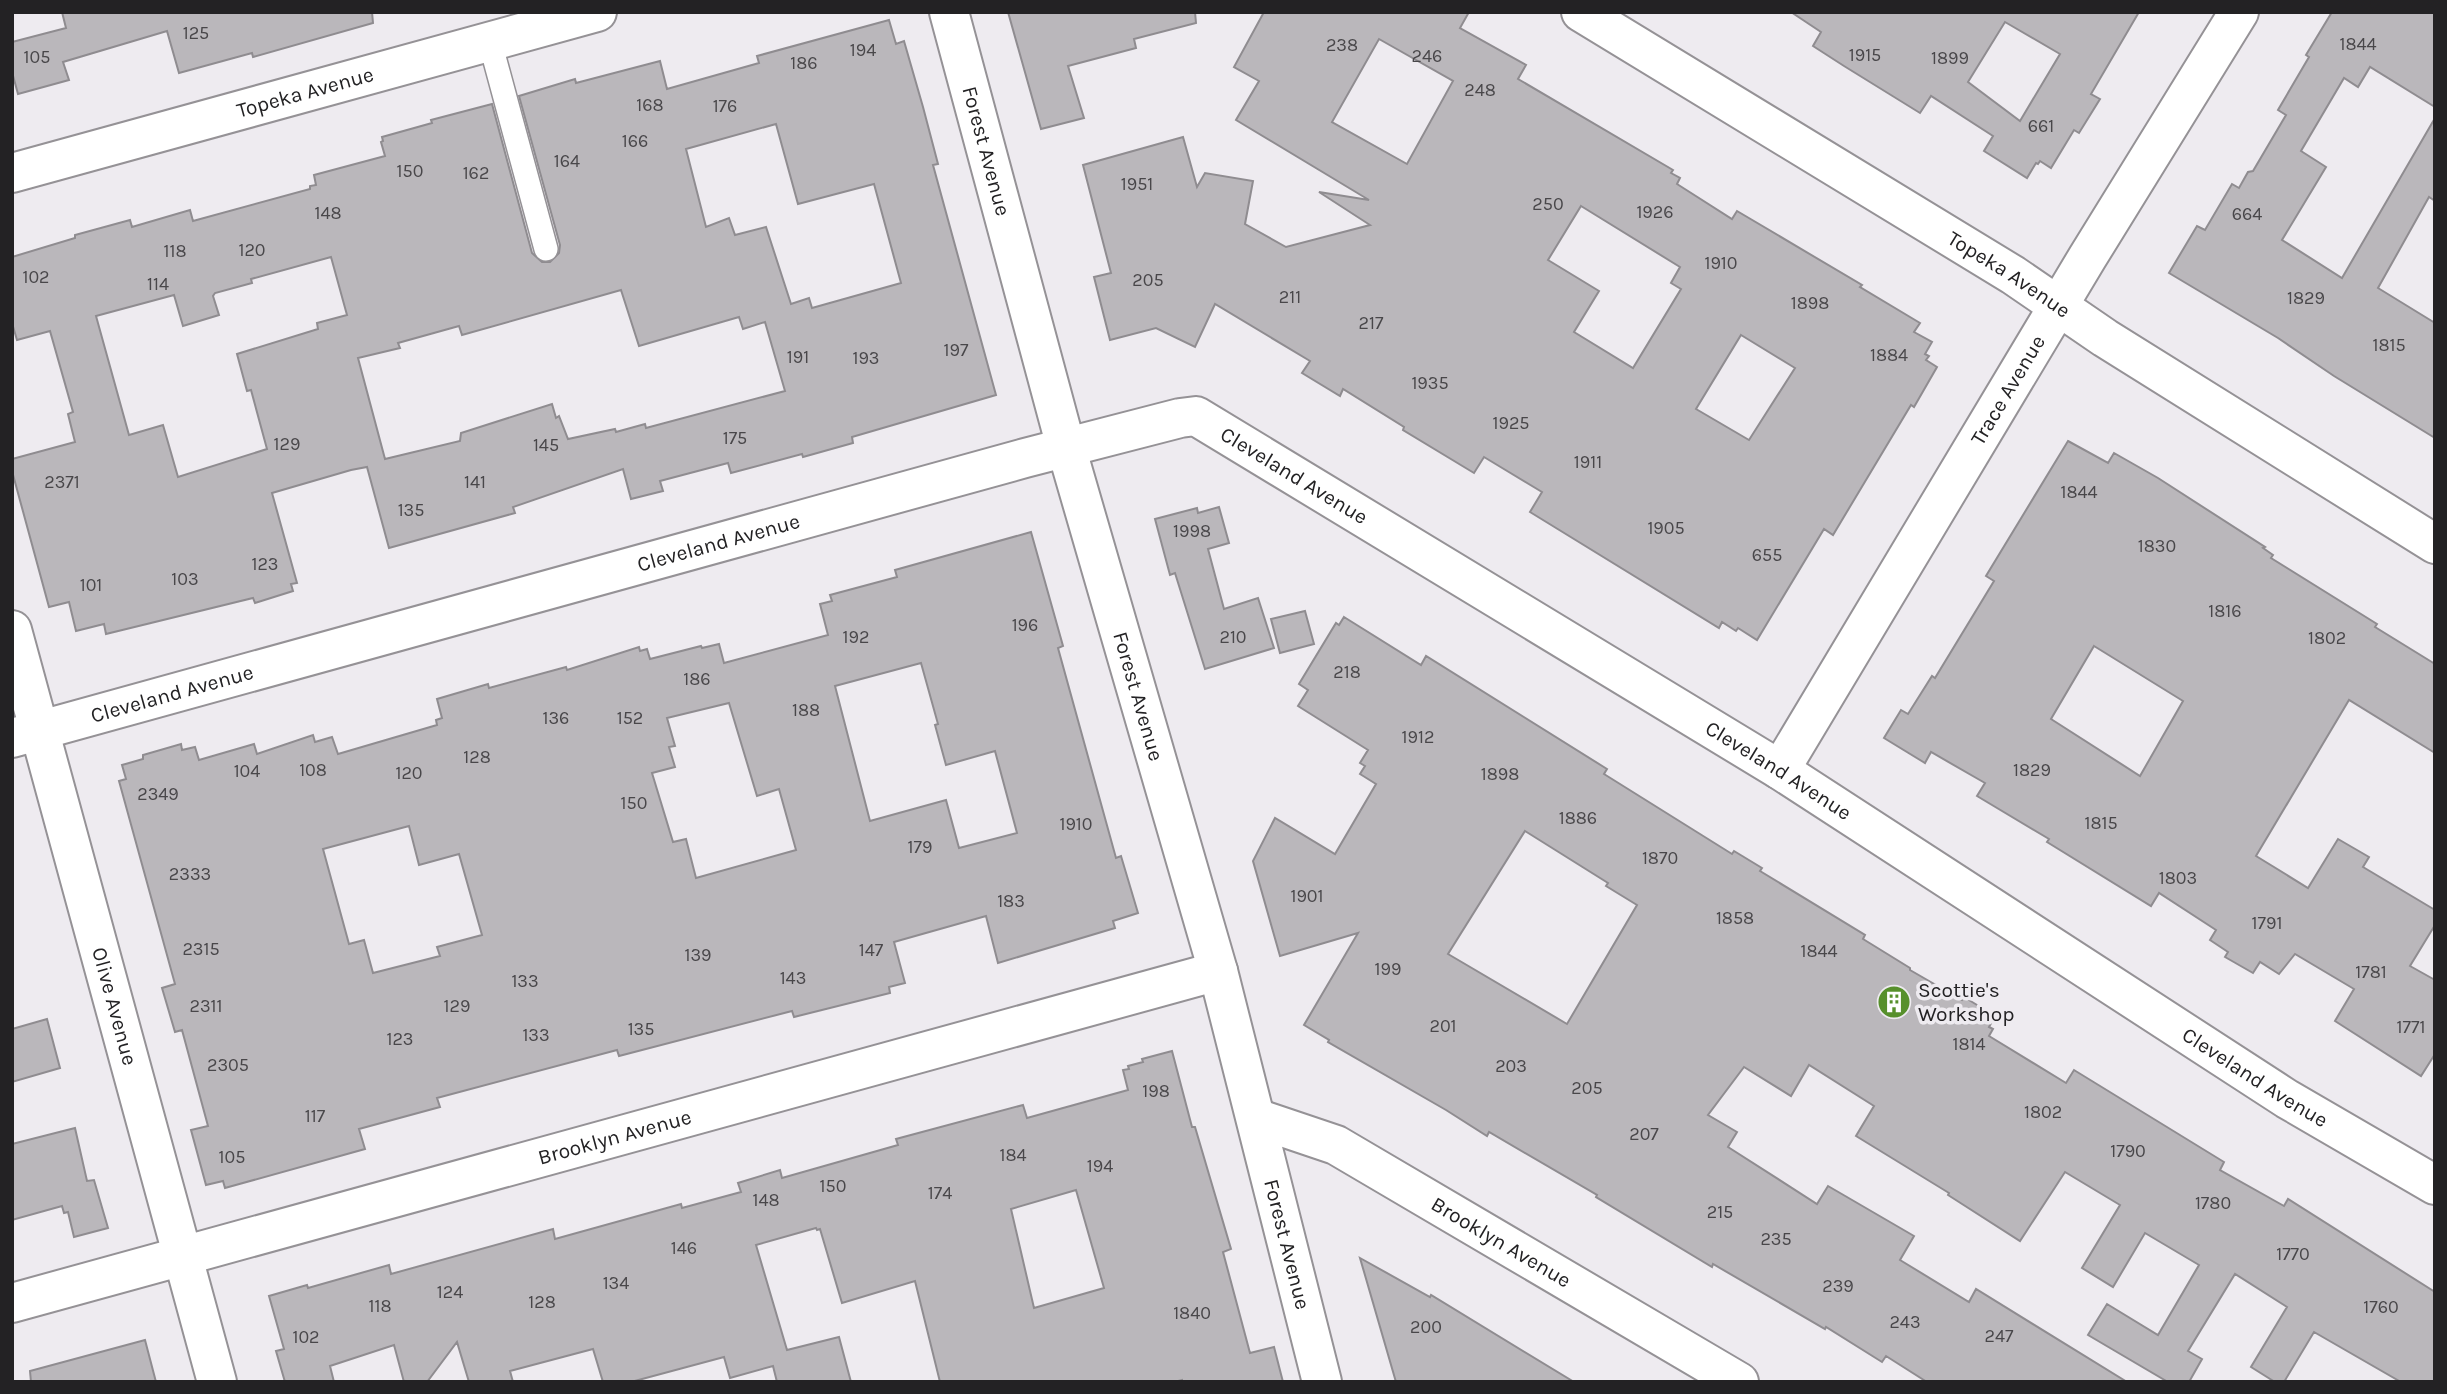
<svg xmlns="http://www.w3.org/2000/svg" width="2447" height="1394" font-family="Karla,sans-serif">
  <rect width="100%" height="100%" fill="#eeebf0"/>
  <!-- building -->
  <g fill="#bab7bb" stroke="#8f8c90" stroke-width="2" fill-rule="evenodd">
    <polygon points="62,12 372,12 373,23 253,57 252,53 179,73 167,31 63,62 69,80 18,94 12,72 12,42 66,28"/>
    <polygon points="1008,12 1195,12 1196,23 1134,39 1136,48 1068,66 1084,118 1041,129"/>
    <path d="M 1264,12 L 1469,12 L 1460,28 L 1526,65 L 1518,79 L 1673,170 L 1671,173 L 1680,178 L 1677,184 L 1732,219 L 1737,211 L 1862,285 L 1860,287 L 1920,323 L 1914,332 L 1932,342 L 1925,354 L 1929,356 L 1926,360 L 1937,367 L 1914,407 L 1911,405 L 1833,535 L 1824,529 L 1757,640 L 1738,628 L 1736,631 L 1722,622 L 1719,628 L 1530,512 L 1542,492 L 1484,457 L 1474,473 L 1403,430 L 1404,427 L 1343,389 L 1340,396 L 1302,373 L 1310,361 L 1215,304 L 1195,347 L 1156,328 L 1110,340 L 1094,277 L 1111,273 L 1083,165 L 1183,137 L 1197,187 L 1205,173 L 1253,181 L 1245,224 L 1286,247 L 1370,225 L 1319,192 L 1369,200 L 1236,120 L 1259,81 L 1234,67 ZM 1379,39 L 1453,81 L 1407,164 L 1332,122 ZM 1581,206 L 1680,267 L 1671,283 L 1681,289 L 1633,368 L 1574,332 L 1599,291 L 1548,260 ZM 1741,335 L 1795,368 L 1749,440 L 1696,409 Z"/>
    <path d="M 1791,12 L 2139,12 L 2091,94 L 2100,99 L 2079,133 L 2074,130 L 2051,168 L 2040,161 L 2038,164 L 2036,163 L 2027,178 L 1984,151 L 1993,136 L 1931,96 L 1920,113 L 1844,66 L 1813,46 L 1821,32 ZM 2005,22 L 2060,54 L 2020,121 L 1968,82 Z"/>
    <polygon points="2332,12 2435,12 2435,107 2370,67 2358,87 2344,78 2301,151 2326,167 2282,240 2342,278 2435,118 2435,201 2429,197 2378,288 2435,323 2435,438 2334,376 2278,338 2169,273 2197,226 2205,230 2232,184 2239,188 2248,172 2253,171 2286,115 2278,110 2309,57 2306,55"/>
    <path d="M 889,20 L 896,44 L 904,41 L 923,107 L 938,164 L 933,165 L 996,395 L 852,437 L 853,443 L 803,457 L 802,454 L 731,473 L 728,463 L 660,481 L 663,491 L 631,499 L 623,469 L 513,507 L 515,513 L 389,548 L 367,467 L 351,470 L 272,493 L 297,583 L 291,584 L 293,591 L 255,603 L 253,598 L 106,634 L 104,624 L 76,631 L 69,602 L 49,607 L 12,471 L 12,459 L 75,442 L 68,414 L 73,412 L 50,331 L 17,340 L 12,323 L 12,257 L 75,238 L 75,235 L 130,220 L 132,227 L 190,210 L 193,221 L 310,189 L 310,186 L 316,185 L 314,175 L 385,156 L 381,142 L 383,141 L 382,137 L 432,123 L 431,120 L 492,104 L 532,253 L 542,262 L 550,262 L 559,253 L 560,245 L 519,96 L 575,79 L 576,83 L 660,61 L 667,89 L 759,63 L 757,56 ZM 776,124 L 798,204 L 874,184 L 901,283 L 812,308 L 809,298 L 791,304 L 766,227 L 735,235 L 729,218 L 706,227 L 686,149 ZM 331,257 L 347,315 L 317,323 L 318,329 L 237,354 L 247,391 L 251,390 L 267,449 L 178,477 L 163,425 L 129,435 L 96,316 L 174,295 L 183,326 L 219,315 L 213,296 L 215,293 L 252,283 L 251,279 ZM 621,290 L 639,346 L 739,317 L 743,329 L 765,322 L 785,391 L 646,428 L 645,424 L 616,432 L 615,429 L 568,439 L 559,416 L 556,418 L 552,404 L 461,433 L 460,441 L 385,459 L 358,358 L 400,348 L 398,343 L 459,326 L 462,335 Z"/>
    <path d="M 2068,441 L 2108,463 L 2114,453 L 2158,478 L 2265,547 L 2263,548 L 2273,555 L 2271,558 L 2377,624 L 2375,627 L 2435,664 L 2435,753 L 2349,700 L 2256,856 L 2308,888 L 2338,839 L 2369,857 L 2363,867 L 2435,910 L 2435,925 L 2410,966 L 2435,980 L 2435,1054 L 2421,1076 L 2335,1021 L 2354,989 L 2295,954 L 2279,974 L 2260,962 L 2253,973 L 2225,957 L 2228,952 L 2210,940 L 2216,930 L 2159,893 L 2151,906 L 2047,842 L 2049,839 L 1977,796 L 1985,783 L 1931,752 L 1925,763 L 1884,738 L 1901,710 L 1908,714 L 1932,676 L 1935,678 L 1994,581 L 1986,576 ZM 2094,646 L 2183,701 L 2140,776 L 2051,719 Z"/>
    <polygon points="1219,507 1229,543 1208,549 1224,609 1258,598 1274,648 1205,669 1175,573 1170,575 1155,519 1197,508 1198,513"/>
    <path d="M 1031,532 L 1063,646 L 1058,648 L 1116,858 L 1121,856 L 1138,913 L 1113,921 L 1115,928 L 998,963 L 986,916 L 894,942 L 905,983 L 889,987 L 890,993 L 794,1017 L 792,1011 L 619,1056 L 617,1050 L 437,1098 L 440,1107 L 359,1129 L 365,1149 L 225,1188 L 223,1181 L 206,1185 L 191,1130 L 208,1126 L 182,1030 L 175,1032 L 162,988 L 175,984 L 119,781 L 126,779 L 122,765 L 143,759 L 143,755 L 181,744 L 182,750 L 195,747 L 199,760 L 254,744 L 257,754 L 313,735 L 315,742 L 332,737 L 338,754 L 437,725 L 436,720 L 442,718 L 437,699 L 488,684 L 489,688 L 566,667 L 567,670 L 639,647 L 640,651 L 647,649 L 650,659 L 701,646 L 702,648 L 719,644 L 724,663 L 828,635 L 820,604 L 832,601 L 830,595 L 897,577 L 895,570 ZM 921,663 L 938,724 L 935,725 L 946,765 L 995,751 L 1017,833 L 959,848 L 946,800 L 870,821 L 835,686 ZM 729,703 L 757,796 L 779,789 L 796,850 L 696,878 L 686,839 L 673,842 L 652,773 L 675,767 L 669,747 L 675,746 L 667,718 ZM 409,826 L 419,865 L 459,854 L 482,935 L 437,947 L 440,956 L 373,973 L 364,940 L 349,944 L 323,849 Z"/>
    <polygon points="1305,611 1314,644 1280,653 1271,619"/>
    <path d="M 1344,617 L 1421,665 L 1426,656 L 1607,769 L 1604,774 L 1732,854 L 1734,851 L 1762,868 L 1760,871 L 1865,935 L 1863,939 L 1910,968 L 1910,970 L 1962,1000 L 1964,997 L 1995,1016 L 1989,1027 L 1993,1029 L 1989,1036 L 2066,1083 L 2074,1070 L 2224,1162 L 2220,1170 L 2284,1206 L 2288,1199 L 2435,1292 L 2435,1382 L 2401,1382 L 2314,1332 L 2284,1382 L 2275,1382 L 2251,1367 L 2287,1307 L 2235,1274 L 2188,1351 L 2202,1359 L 2189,1382 L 2168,1382 L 2088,1335 L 2107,1304 L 2158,1335 L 2199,1265 L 2145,1233 L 2113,1287 L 2082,1268 L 2120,1205 L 2065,1172 L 2020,1241 L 1948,1195 L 1949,1193 L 1856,1136 L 1874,1106 L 1809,1065 L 1791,1096 L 1744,1067 L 1708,1115 L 1737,1132 L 1728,1147 L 1817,1204 L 1828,1186 L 1914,1236 L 1900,1260 L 1969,1302 L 1976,1289 L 2127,1382 L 1927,1382 L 1886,1356 L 1882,1362 L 1826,1327 L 1825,1329 L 1713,1264 L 1712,1267 L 1596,1197 L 1597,1195 L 1489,1132 L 1487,1136 L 1446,1110 L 1328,1042 L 1329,1040 L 1304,1025 L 1358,933 L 1280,956 L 1253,861 L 1275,818 L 1335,854 L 1376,784 L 1360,774 L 1365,766 L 1360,763 L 1368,750 L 1298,706 L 1308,690 L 1299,684 L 1336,623 L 1339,625 ZM 1525,831 L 1608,883 L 1606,886 L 1637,905 L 1567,1024 L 1448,954 Z"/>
    <polygon points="47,1019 60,1068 12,1082 12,1029"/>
    <path d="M 1172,1051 L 1192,1127 L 1195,1127 L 1231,1249 L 1223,1252 L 1250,1353 L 1274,1347 L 1283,1382 L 1182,1382 L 1182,1380 L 1174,1382 L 940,1382 L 915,1281 L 842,1303 L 820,1229 L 817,1230 L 816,1228 L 756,1245 L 787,1350 L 839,1337 L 851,1382 L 777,1382 L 773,1366 L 730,1378 L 724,1357 L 631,1382 L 603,1382 L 593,1349 L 510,1371 L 513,1382 L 469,1382 L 457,1342 L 427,1382 L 404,1382 L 394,1345 L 330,1366 L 334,1382 L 285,1382 L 276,1351 L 284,1349 L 269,1296 L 307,1285 L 308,1288 L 389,1265 L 391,1274 L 553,1229 L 555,1239 L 681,1204 L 682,1208 L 741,1192 L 738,1183 L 780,1170 L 782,1178 L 898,1145 L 896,1139 L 1023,1105 L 1027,1118 L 1128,1090 L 1123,1070 L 1129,1069 L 1128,1066 L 1143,1062 L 1142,1059 ZM 1076,1190 L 1104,1288 L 1034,1308 L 1011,1209 Z"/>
    <polygon points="75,1128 87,1181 94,1180 108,1228 74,1237 68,1212 64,1213 62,1206 12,1220 12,1144"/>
    <polygon points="1360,1258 1430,1297 1431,1295 1574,1382 1396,1382"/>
    <polygon points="145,1340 156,1382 31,1382 30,1371"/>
  </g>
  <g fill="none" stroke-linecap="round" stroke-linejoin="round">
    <defs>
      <polyline id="service" points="490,42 546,249"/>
      <g id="minor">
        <path id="s1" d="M 949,12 L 1066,447 L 1218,971 L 1322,1382"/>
        <path id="s2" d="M 1581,12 L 2013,275 L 2105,338 L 2435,544"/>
        <path id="s3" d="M 12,173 L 597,12"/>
        <path id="s4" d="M 12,630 L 217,1382"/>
        <path id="s5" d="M 12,738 L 1025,458 L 1180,418 L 1196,416 L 1780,770 L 2287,1099 L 2435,1185"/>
        <path id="s6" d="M 1780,770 L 2087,258 L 2239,12"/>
        <path id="s7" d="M 1256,1118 L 1336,1145 L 1739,1382"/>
        <path id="s8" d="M 12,1303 L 1218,971"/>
      </g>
    </defs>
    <!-- service casing -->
    <use href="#service" stroke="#959296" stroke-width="26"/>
    <!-- minor casing -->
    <use href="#minor" stroke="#959296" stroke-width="42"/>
    <!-- service -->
    <use href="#service" stroke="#fff" stroke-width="23"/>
    <!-- minor -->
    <use href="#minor" stroke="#fff" stroke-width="38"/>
  </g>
  <!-- icons -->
  <defs>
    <symbol id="building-disc" viewBox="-11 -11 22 22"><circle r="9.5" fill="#57902c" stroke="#eeebf0"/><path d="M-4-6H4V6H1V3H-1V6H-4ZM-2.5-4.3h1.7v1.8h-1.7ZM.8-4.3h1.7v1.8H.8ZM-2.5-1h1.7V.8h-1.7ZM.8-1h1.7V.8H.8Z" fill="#fff"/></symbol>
  </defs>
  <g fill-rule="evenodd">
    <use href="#building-disc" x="1875" y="983" width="38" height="38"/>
  </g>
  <g text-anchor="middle" stroke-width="7" stroke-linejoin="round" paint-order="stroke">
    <!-- number labels -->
    <g font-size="18" fill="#49474a">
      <text x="196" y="39">125</text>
      <text x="2358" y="50">1844</text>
      <text x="1342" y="51">238</text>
      <text x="863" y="56">194</text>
      <text x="1865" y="61">1915</text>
      <text x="1427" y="62">246</text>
      <text x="37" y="63">105</text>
      <text x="1950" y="64">1899</text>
      <text x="804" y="69">186</text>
      <text x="1480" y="96">248</text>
      <text x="650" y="111">168</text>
      <text x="725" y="112">176</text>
      <text x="2041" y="132">661</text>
      <text x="635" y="147">166</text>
      <text x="567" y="167">164</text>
      <text x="410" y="177">150</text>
      <text x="476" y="179">162</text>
      <text x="1137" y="190">1951</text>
      <text x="1548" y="210">250</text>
      <text x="1655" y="218">1926</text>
      <text x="328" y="219">148</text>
      <text x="2247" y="220">664</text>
      <text x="252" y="256">120</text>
      <text x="175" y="257">118</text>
      <text x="1721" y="269">1910</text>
      <text x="36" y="283">102</text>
      <text x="1148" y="286">205</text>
      <text x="158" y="290">114</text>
      <text x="1290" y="303">211</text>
      <text x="2306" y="304">1829</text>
      <text x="1810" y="309">1898</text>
      <text x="1371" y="329">217</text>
      <text x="2389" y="351">1815</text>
      <text x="956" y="356">197</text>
      <text x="1889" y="361">1884</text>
      <text x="798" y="363">191</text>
      <text x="866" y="364">193</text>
      <text x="1430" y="389">1935</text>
      <text x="1511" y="429">1925</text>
      <text x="735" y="444">175</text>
      <text x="287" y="450">129</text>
      <text x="546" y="451">145</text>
      <text x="1588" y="468">1911</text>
      <text x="62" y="488">2371</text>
      <text x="475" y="488">141</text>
      <text x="2079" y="498">1844</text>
      <text x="411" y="516">135</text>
      <text x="1666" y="534">1905</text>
      <text x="1192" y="537">1998</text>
      <text x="2157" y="552">1830</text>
      <text x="1767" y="561">655</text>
      <text x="265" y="570">123</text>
      <text x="185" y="585">103</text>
      <text x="91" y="591">101</text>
      <text x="2225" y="617">1816</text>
      <text x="1025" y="631">196</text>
      <text x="856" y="643">192</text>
      <text x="1233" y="643">210</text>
      <text x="2327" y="644">1802</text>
      <text x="1347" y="678">218</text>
      <text x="697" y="685">186</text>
      <text x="806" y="716">188</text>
      <text x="556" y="724">136</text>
      <text x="630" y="724">152</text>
      <text x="1418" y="743">1912</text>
      <text x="477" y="763">128</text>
      <text x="313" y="776">108</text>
      <text x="2032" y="776">1829</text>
      <text x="247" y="777">104</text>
      <text x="409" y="779">120</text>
      <text x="1500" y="780">1898</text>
      <text x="158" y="800">2349</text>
      <text x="634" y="809">150</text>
      <text x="1578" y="824">1886</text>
      <text x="2101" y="829">1815</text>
      <text x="1076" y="830">1910</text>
      <text x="920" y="853">179</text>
      <text x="1660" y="864">1870</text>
      <text x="190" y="880">2333</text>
      <text x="2178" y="884">1803</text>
      <text x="1307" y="902">1901</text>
      <text x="1011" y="907">183</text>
      <text x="1735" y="924">1858</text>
      <text x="2267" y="929">1791</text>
      <text x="201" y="955">2315</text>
      <text x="871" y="956">147</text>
      <text x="1819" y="957">1844</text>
      <text x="698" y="961">139</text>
      <text x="1388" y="975">199</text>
      <text x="2371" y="978">1781</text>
      <text x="793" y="984">143</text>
      <text x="525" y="987">133</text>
      <text x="206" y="1012">2311</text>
      <text x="457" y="1012">129</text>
      <text x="1443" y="1032">201</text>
      <text x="2411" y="1033">1771</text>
      <text x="641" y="1035">135</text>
      <text x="536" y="1041">133</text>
      <text x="400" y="1045">123</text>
      <text x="1969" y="1050">1814</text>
      <text x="228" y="1071">2305</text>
      <text x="1511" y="1072">203</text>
      <text x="1587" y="1094">205</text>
      <text x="1156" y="1097">198</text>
      <text x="2043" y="1118">1802</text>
      <text x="315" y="1122">117</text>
      <text x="1644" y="1140">207</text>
      <text x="2128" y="1157">1790</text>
      <text x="1013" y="1161">184</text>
      <text x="232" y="1163">105</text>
      <text x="1100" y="1172">194</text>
      <text x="833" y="1192">150</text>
      <text x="940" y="1199">174</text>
      <text x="766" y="1206">148</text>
      <text x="2213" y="1209">1780</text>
      <text x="1720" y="1218">215</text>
      <text x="1776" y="1245">235</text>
      <text x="684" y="1254">146</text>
      <text x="2293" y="1260">1770</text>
      <text x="616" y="1289">134</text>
      <text x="1838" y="1292">239</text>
      <text x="450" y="1298">124</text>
      <text x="542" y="1308">128</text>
      <text x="380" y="1312">118</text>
      <text x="2381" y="1313">1760</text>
      <text x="1192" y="1319">1840</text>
      <text x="1905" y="1328">243</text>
      <text x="1426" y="1333">200</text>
      <text x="1999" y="1342">247</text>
      <text x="306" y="1343">102</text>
    </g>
    <!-- street labels -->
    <g font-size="21" fill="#232224" stroke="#eeebf0">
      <text dy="7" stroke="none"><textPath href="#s3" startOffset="304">Topeka Avenue</textPath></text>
      <text dy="7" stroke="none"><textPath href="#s1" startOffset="144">Forest Avenue</textPath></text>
      <text dy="7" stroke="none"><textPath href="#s2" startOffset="502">Topeka Avenue</textPath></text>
      <text dy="7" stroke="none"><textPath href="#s6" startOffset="443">Trace Avenue</textPath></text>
      <text dy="7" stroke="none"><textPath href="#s5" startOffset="1342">Cleveland Avenue</textPath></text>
      <text dy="7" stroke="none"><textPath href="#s5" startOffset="733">Cleveland Avenue</textPath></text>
      <text dy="7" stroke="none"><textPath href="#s5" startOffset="166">Cleveland Avenue</textPath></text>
      <text dy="7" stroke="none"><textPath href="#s1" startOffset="710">Forest Avenue</textPath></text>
      <text dy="7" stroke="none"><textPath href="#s5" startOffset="1909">Cleveland Avenue</textPath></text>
      <text dy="7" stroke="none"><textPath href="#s4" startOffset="390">Olive Avenue</textPath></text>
      <text dy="7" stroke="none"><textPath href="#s5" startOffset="2476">Cleveland Avenue</textPath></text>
      <text dy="7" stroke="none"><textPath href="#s8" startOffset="625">Brooklyn Avenue</textPath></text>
      <text dy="7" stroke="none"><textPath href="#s7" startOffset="276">Brooklyn Avenue</textPath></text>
      <text dy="7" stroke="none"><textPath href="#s1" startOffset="1278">Forest Avenue</textPath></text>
    </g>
    <!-- poi labels -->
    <g font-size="21" fill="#232224" stroke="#eeebf0" text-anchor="start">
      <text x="1918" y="997">Scottie's<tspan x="1918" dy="24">Workshop</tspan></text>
    </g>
  </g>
  <!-- border -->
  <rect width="2447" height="1394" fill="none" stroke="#232224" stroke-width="28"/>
</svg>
